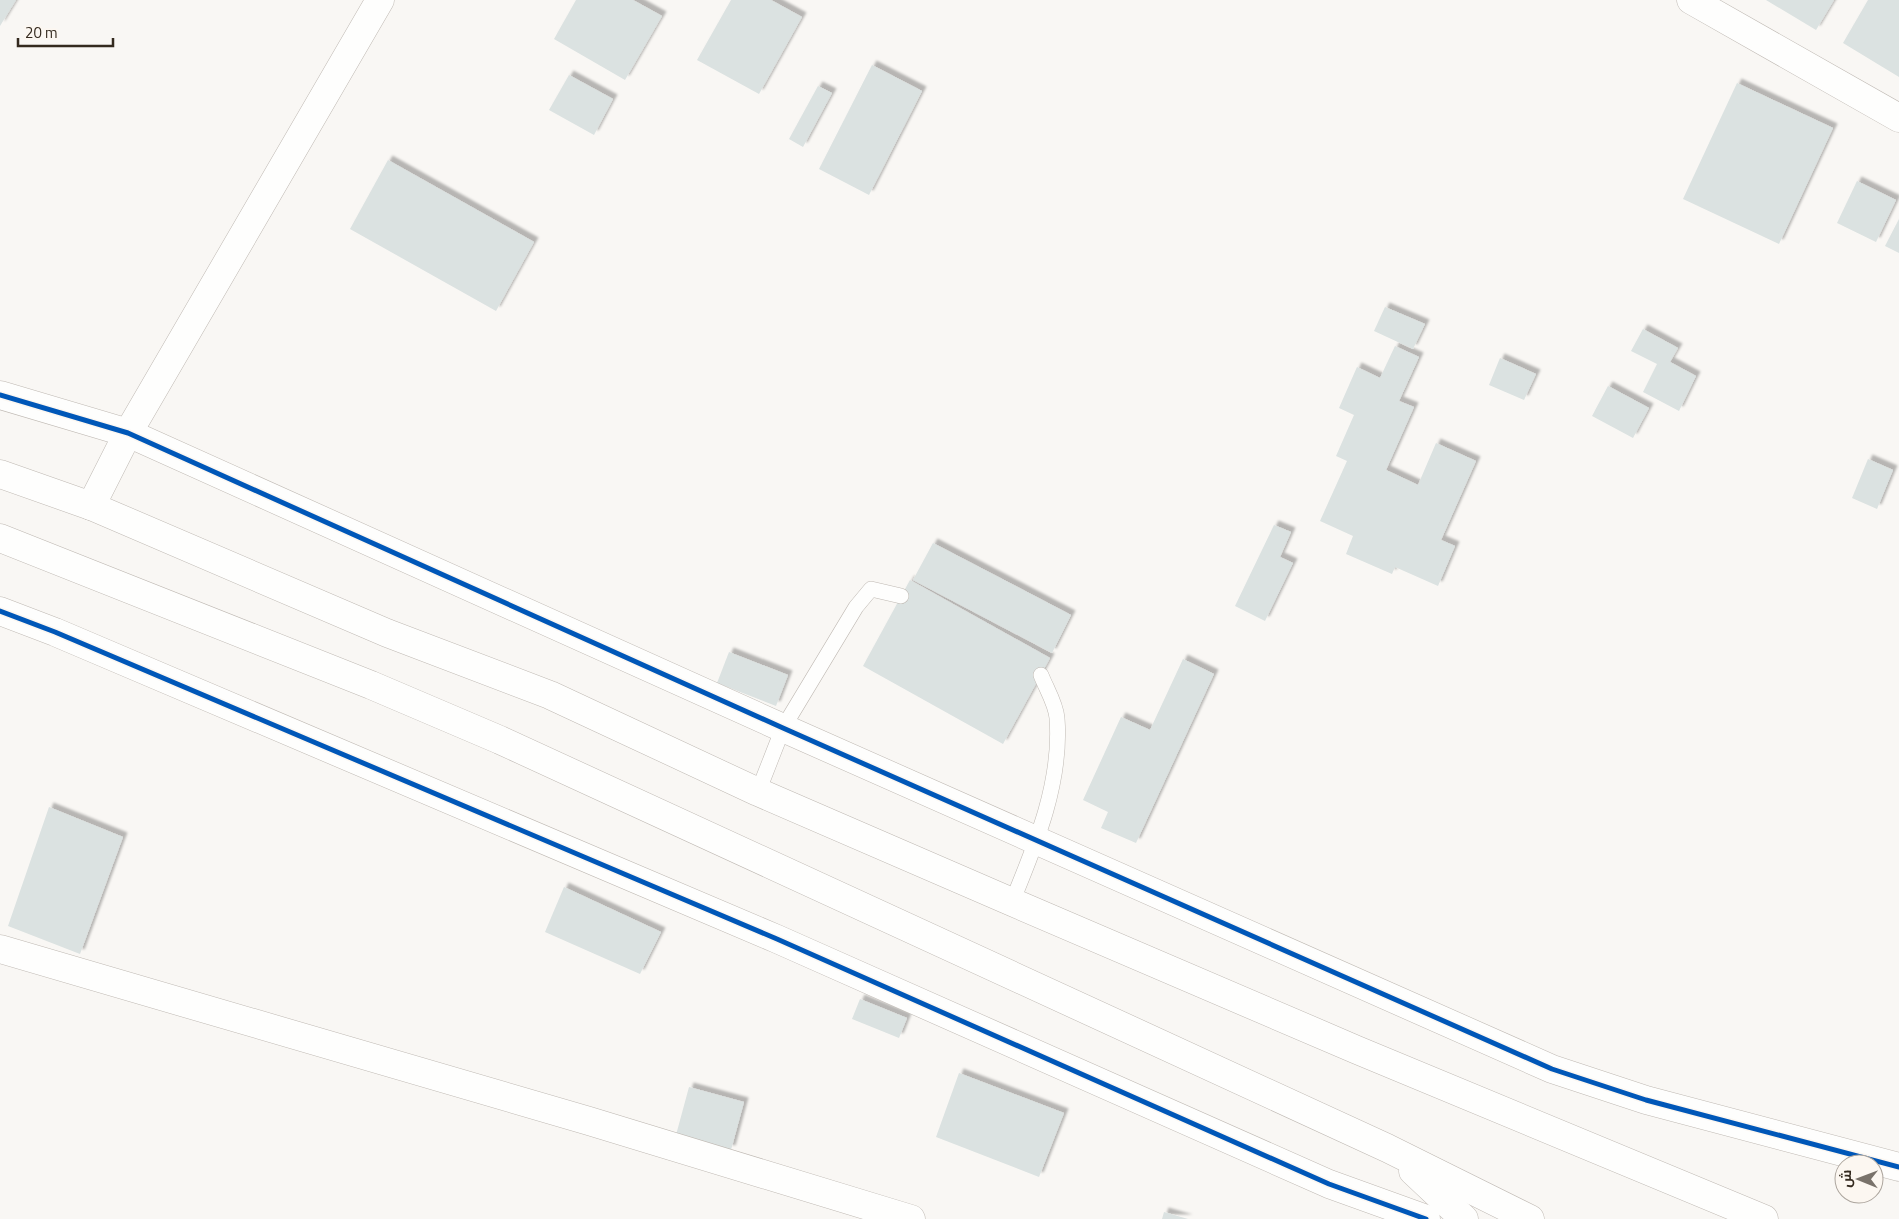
<svg xmlns="http://www.w3.org/2000/svg" width="1899" height="1219" font-family="'Titillium Web',Cairo,sans-serif">
  <defs>
    <filter id="shadow"><feDropShadow dx="4.5" dy="-4.5" stdDeviation="1" flood-color="#0004"/></filter>
  </defs>
  <rect width="100%" height="100%" fill="#f9f7f4"/>
  <!-- building -->
  <g fill="#dbe2e1" filter="url(#shadow)">
    <polygon points="0,0 16,0 0,26"/>
    <polygon points="576,0 633,0 662,16 625,80 554,39"/>
    <polygon points="731,0 771,0 802,17 759,94 697,60"/>
    <polygon points="1766,0 1834,0 1816,30"/>
    <polygon points="1868,0 1899,0 1899,77 1843,43"/>
    <polygon points="872,65 922,91 869,195 819,169"/>
    <polygon points="569,75 613,99 594,135 549,110"/>
    <polygon points="1737,83 1833,128 1779,244 1683,199"/>
    <polygon points="818,86 832,93 803,147 789,139"/>
    <polygon points="388,160 534,242 496,311 350,229"/>
    <polygon points="1857,181 1896,200 1876,242 1837,223"/>
    <polygon points="1899,219 1899,253 1885,246"/>
    <polygon points="1385,307 1425,324 1413,349 1374,331"/>
    <polygon points="1643,329 1678,348 1670,362 1696,376 1679,411 1643,392 1657,364 1631,351"/>
    <polygon points="1395,346 1419,357 1399,401 1414,407 1386,470 1418,485 1436,443 1476,461 1441,540 1455,546 1438,586 1395,567 1392,574 1346,554 1353,536 1320,521 1347,461 1336,456 1354,415 1339,408 1357,367 1380,378"/>
    <polygon points="1500,358 1536,374 1524,400 1489,385"/>
    <polygon points="1608,386 1649,408 1633,438 1592,416"/>
    <polygon points="1868,459 1893,470 1877,509 1852,498"/>
    <polygon points="1274,525 1291,532 1280,557 1293,563 1265,621 1235,606"/>
    <polygon points="933,543 1071,615 1052,653 913,580"/>
    <polygon points="910,580 1050,658 1003,744 863,666"/>
    <polygon points="729,652 788,675 776,706 717,683"/>
    <polygon points="1183,659 1214,674 1136,843 1101,828 1108,812 1083,800 1121,717 1150,730"/>
    <polygon points="49,807 123,837 80,954 8,926"/>
    <polygon points="564,887 661,932 640,974 545,932"/>
    <polygon points="860,999 907,1018 899,1038 852,1019"/>
    <polygon points="959,1073 1064,1113 1039,1177 936,1137"/>
    <polygon points="689,1087 744,1102 731,1150 676,1135"/>
    <polygon points="1164,1212 1188,1219 1162,1219"/>
  </g>
  <g fill="none" stroke-linecap="round" stroke-linejoin="round">
    <defs>
      <g id="service">
        <polyline points="758,792 783,728 856,607 871,589 901,596"/>
        <path d="M 1012,902 C 1036,844 1062,782 1057,718 C 1056,704 1046,688 1041,675"/>
      </g>
      <g id="minor">
        <polyline points="1691,0 1899,118"/>
        <polyline points="0,395 128,433 783,728 1552,1069 1646,1100 1899,1167"/>
        <polyline points="91,506 128,433 380,0"/>
        <polyline points="0,611 55,632 777,939 1329,1184 1426,1219"/>
        <polyline points="0,949 589,1121 911,1219"/>
      </g>
      <g id="trunk">
        <polyline points="0,474 91,506 387,633 550,695 758,792 1012,902 1357,1050 1764,1219"/>
        <polyline points="0,538 371,685 500,740 1387,1148 1530,1219"/>
        <polyline points="1413,1171 1464,1219"/>
      </g>
    </defs>
    <!-- service casing -->
    <use href="#service" stroke="#bfb9b3" stroke-width="16"/>
    <!-- minor casing -->
    <use href="#minor" stroke="#bfb9b3" stroke-width="29"/>
    <!-- trunk casing -->
    <use href="#trunk" stroke="#bfb9b3" stroke-width="29"/>
    <!-- service -->
    <use href="#service" stroke="#fefefd" stroke-width="15"/>
    <!-- minor -->
    <use href="#minor" stroke="#fefefd" stroke-width="28"/>
    <!-- trunk -->
    <use href="#trunk" stroke="#fefefd" stroke-width="28"/>
    <defs>
      <g id="cycleway">
        <polyline points="0,395 128,433 783,728 1552,1069 1646,1100 1899,1167"/>
        <polyline points="0,611 55,632 777,939 1329,1184 1426,1219"/>
      </g>
    </defs>
    <!-- cycleway casing -->
    <use href="#cycleway" stroke="#fcf7f1" stroke-width="8"/>
    <!-- cycleway -->
    <use href="#cycleway" stroke="#0057b8" stroke-width="5"/>
  </g>
  <!-- north arrow -->
  <g transform="translate(1859 1179) rotate(271)"><circle r="24" fill="#fcf7f1" stroke="#aca59d"/>
  <path d="M0-4L9 19L0 12L-9 19Z" fill="#79726a"/>
  <text y="-8" font-size="14" font-weight="bold" text-anchor="middle" fill="#342a1f">ش</text>
  </g>
  <!-- scale -->
  <path d="M18 38v8h95v-8" fill="none" stroke="#342a1f" stroke-width="2.5"/>
  <text x="25" y="38" font-size="15" fill="#342a1f" stroke="#fcf7f1" stroke-width="4" paint-order="stroke">20 m</text>
</svg>
